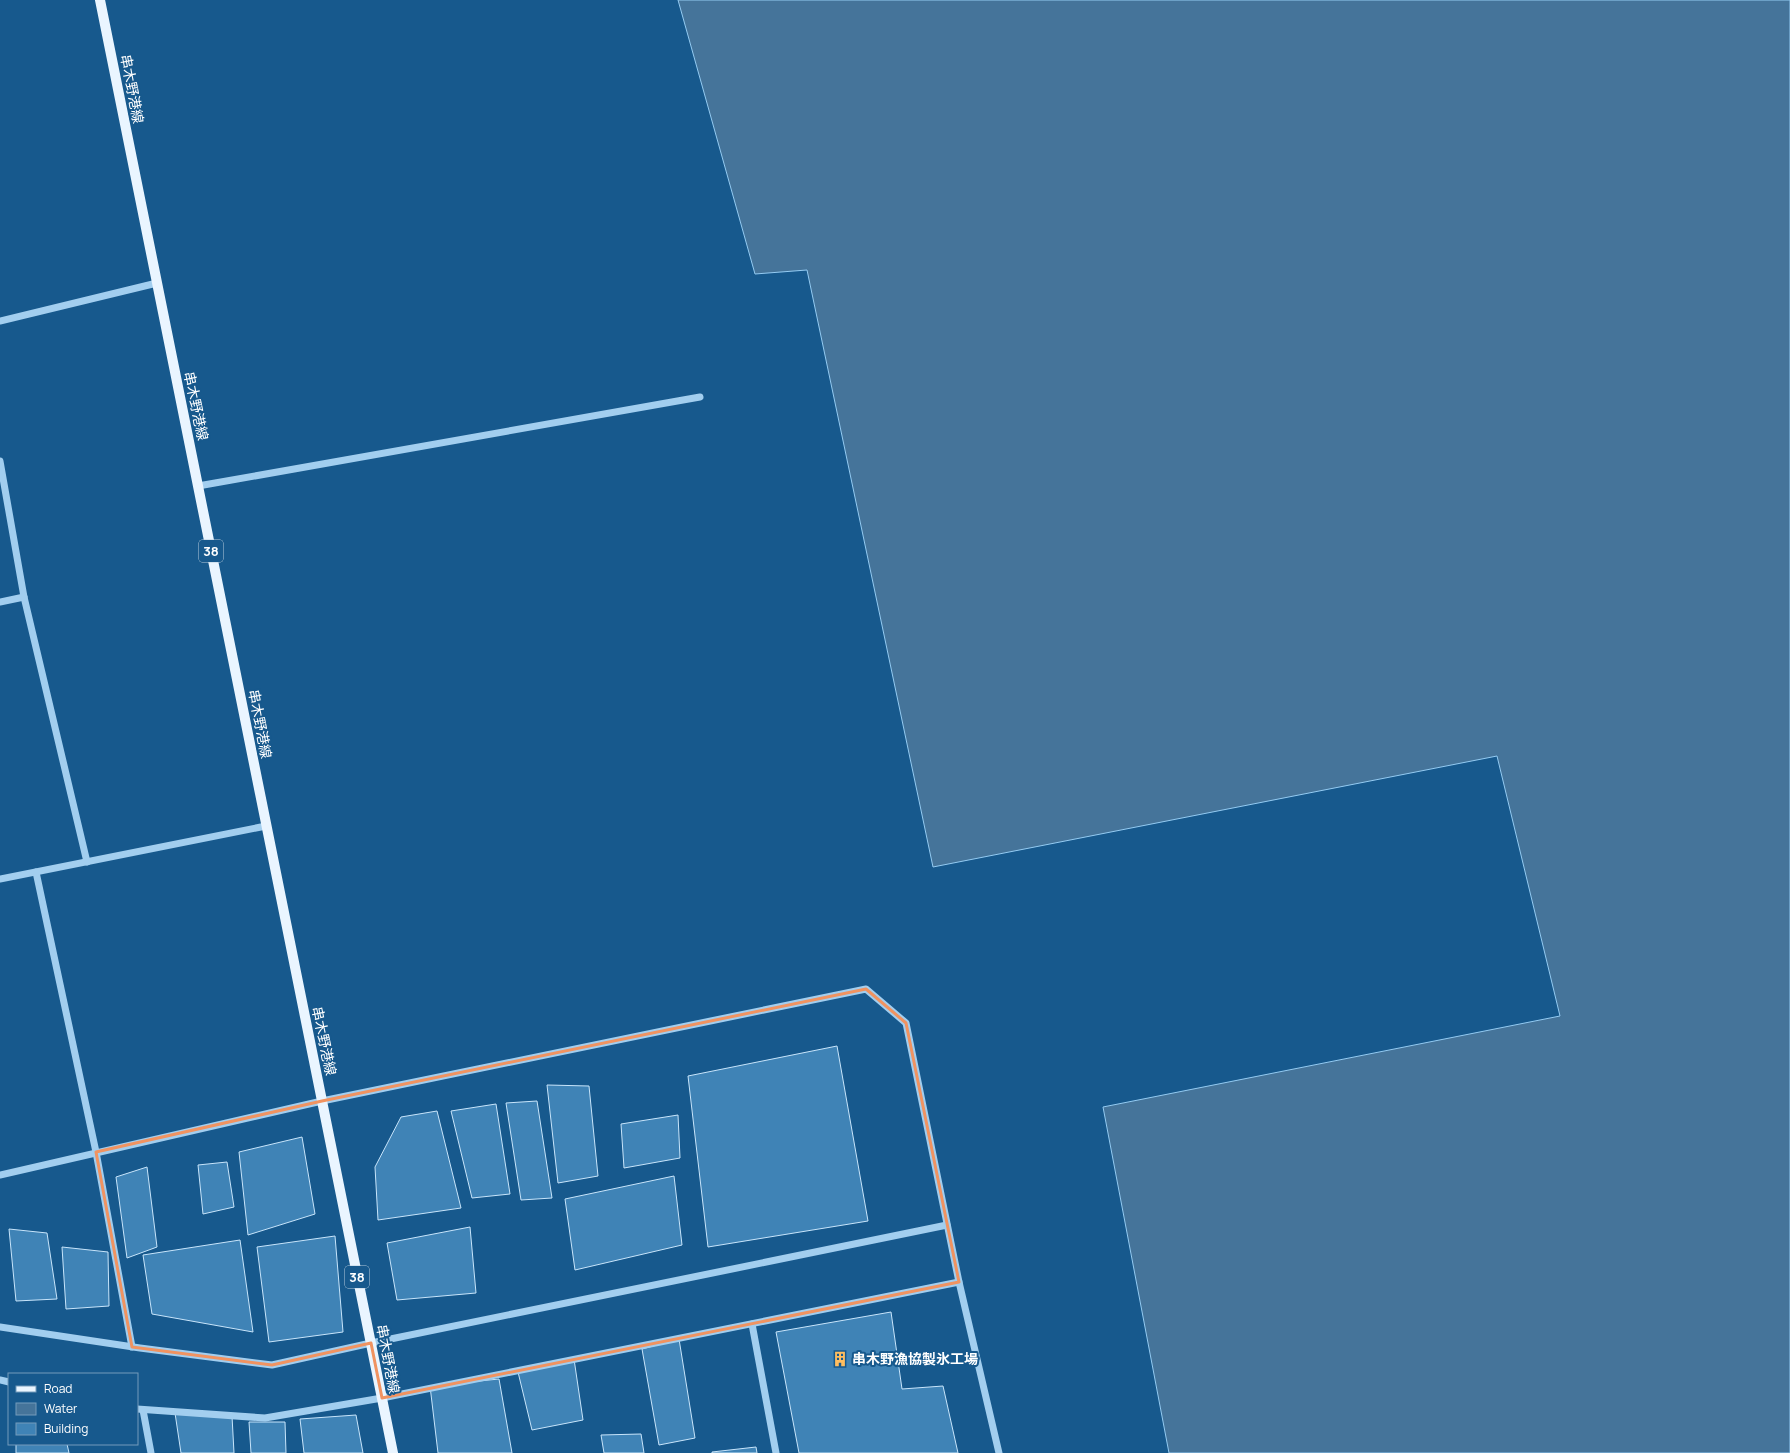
<svg xmlns="http://www.w3.org/2000/svg" width="1790" height="1453" font-family="Manrope,'Noto Sans JP',sans-serif">
  <rect width="100%" height="100%" fill="#17598d"/>
  <!-- water -->
  <polygon fill="#45749a" stroke="#94cbf2" points="678,0 1790,0 1790,1453 1169,1453 1103,1107 1560,1016 1497,756 933,867 807,270 755,274"/>
  <!-- building -->
  <g fill="#3f83b6" stroke="#c8e5fb">
    <polygon points="837,1046 868,1221 708,1247 688,1076"/>
    <polygon points="547,1085 589,1086 598,1176 558,1183"/>
    <polygon points="537,1101 552,1198 521,1200 506,1103"/>
    <polygon points="496,1104 510,1194 472,1198 451,1111"/>
    <polygon points="437,1111 461,1208 378,1220 375,1167 401,1117"/>
    <polygon points="678,1115 680,1158 624,1168 621,1124"/>
    <polygon points="302,1137 315,1214 248,1235 239,1152"/>
    <polygon points="227,1162 234,1207 203,1214 198,1165"/>
    <polygon points="147,1167 157,1247 127,1258 116,1177"/>
    <polygon points="674,1176 682,1245 575,1270 565,1199"/>
    <polygon points="470,1227 476,1293 397,1300 387,1243"/>
    <polygon points="9,1229 47,1233 57,1299 16,1301"/>
    <polygon points="335,1236 343,1332 269,1342 257,1247"/>
    <polygon points="240,1240 253,1332 152,1314 143,1255"/>
    <polygon points="62,1247 108,1252 109,1306 66,1309"/>
    <polygon points="891,1312 902,1389 943,1386 958,1453 799,1453 776,1332"/>
    <polygon points="679,1339 695,1438 659,1445 642,1349"/>
    <polygon points="574,1359 583,1420 532,1430 518,1372"/>
    <polygon points="499,1379 512,1453 438,1453 430,1386"/>
    <polygon points="175,1413 232,1416 234,1453 181,1453"/>
    <polygon points="356,1415 363,1453 304,1453 300,1419"/>
    <polygon points="249,1422 285,1422 286,1453 251,1453"/>
    <polygon points="641,1434 644,1453 604,1453 601,1435"/>
    <polygon points="16,1444 67,1444 69,1453 16,1453"/>
    <polygon points="756,1447 757,1453 712,1453 712,1452"/>
  </g>
  <g fill="none" stroke-linecap="round" stroke-linejoin="round">
    <!-- minor -->
    <g stroke="#a2ceef" stroke-width="7">
      <polyline points="0,321 157,283"/>
      <polyline points="0,461 24,597 87,862"/>
      <polyline points="198,486 700,397"/>
      <polyline points="0,602 24,597"/>
      <polyline points="36,872 96,1152 132,1347"/>
      <polyline points="0,879 266,826"/>
      <polyline points="0,1175 322,1101 866,989 906,1023 959,1282 999,1453"/>
      <polyline points="752,1324 776,1453"/>
      <polyline points="0,1327 140,1348 272,1365 371,1343 947,1225"/>
      <polyline points="0,1380 9,1382"/>
      <polyline points="137,1409 265,1418 382,1398 959,1282"/>
      <polyline points="143,1410 151,1453"/>
    </g>
    <!-- major -->
    <polyline stroke="#eaf5ff" stroke-width="10" points="100,0 393,1453"/>
  </g>
  <!-- marked area -->
  <path fill="none" stroke="#f09361" stroke-width="3" stroke-linejoin="round" d="M 866,989 L 906,1023 L 959,1282 L 382,1398 L 371,1343 L 272,1365 L 132,1347 L 96,1152 L 322,1101 Z"/>
  <!-- icons -->
  <defs>
    <symbol id="building-bare" viewBox="-9 -9 18 18"><path d="M-4-6H4V6H1V3H-1V6H-4ZM-2.5-4.3h1.7v1.8h-1.7ZM.8-4.3h1.7v1.8H.8ZM-2.5-1h1.7V.8h-1.7ZM.8-1h1.7V.8H.8Z" fill="#ffbe60" stroke="#17598d" stroke-width="2.5" paint-order="stroke"/></symbol>
  </defs>
  <g fill-rule="evenodd">
    <use href="#building-bare" x="829" y="1348" width="22" height="22"/>
  </g>
  <g text-anchor="middle" stroke-width="4" stroke-linejoin="round" paint-order="stroke">
    <!-- shield labels -->
    <g fill="#17598d" stroke="#b9cddd" stroke-width="1">
      <rect x="199" y="540" width="24" height="22" rx="3"/>
      <rect x="345" y="1266" width="24" height="22" rx="3"/>
    </g>
    <g font-size="13" font-weight="bold" fill="#fff">
      <text x="211" y="556">38</text>
      <text x="357" y="1282">38</text>
    </g>
    <!-- street labels -->
    <g font-size="14" fill="#fff" stroke="#17598d">
      <text transform="translate(132 89) rotate(79)" y="5">串木野港線</text>
      <text transform="translate(196 406) rotate(78)" y="5">串木野港線</text>
      <text transform="translate(260 724) rotate(79)" y="5">串木野港線</text>
      <text transform="translate(324 1041) rotate(78)" y="5">串木野港線</text>
      <text transform="translate(388 1359) rotate(79)" y="5">串木野港線</text>
    </g>
    <!-- poi labels -->
    <g font-size="14" font-weight="bold" fill="#fff" stroke="#17598d" text-anchor="start">
      <text x="852" y="1364">串木野漁協製氷工場</text>
    </g>
  </g>
  <!-- legend -->
  <rect x="8" y="1373" width="130" height="72" fill="#17598d" stroke="#749bbb"/>
  <rect x="16" y="1386" width="20" height="6" fill="#eaf5ff" stroke="#749bbb"/>
  <text x="44" y="1393" font-size="12" fill="#ffffff">Road</text>
  <rect x="16" y="1403" width="20" height="12" fill="#45749a" stroke="#749bbb"/>
  <text x="44" y="1413" font-size="12" fill="#ffffff">Water</text>
  <rect x="16" y="1423" width="20" height="12" fill="#3f83b6" stroke="#749bbb"/>
  <text x="44" y="1433" font-size="12" fill="#ffffff">Building</text>
</svg>
